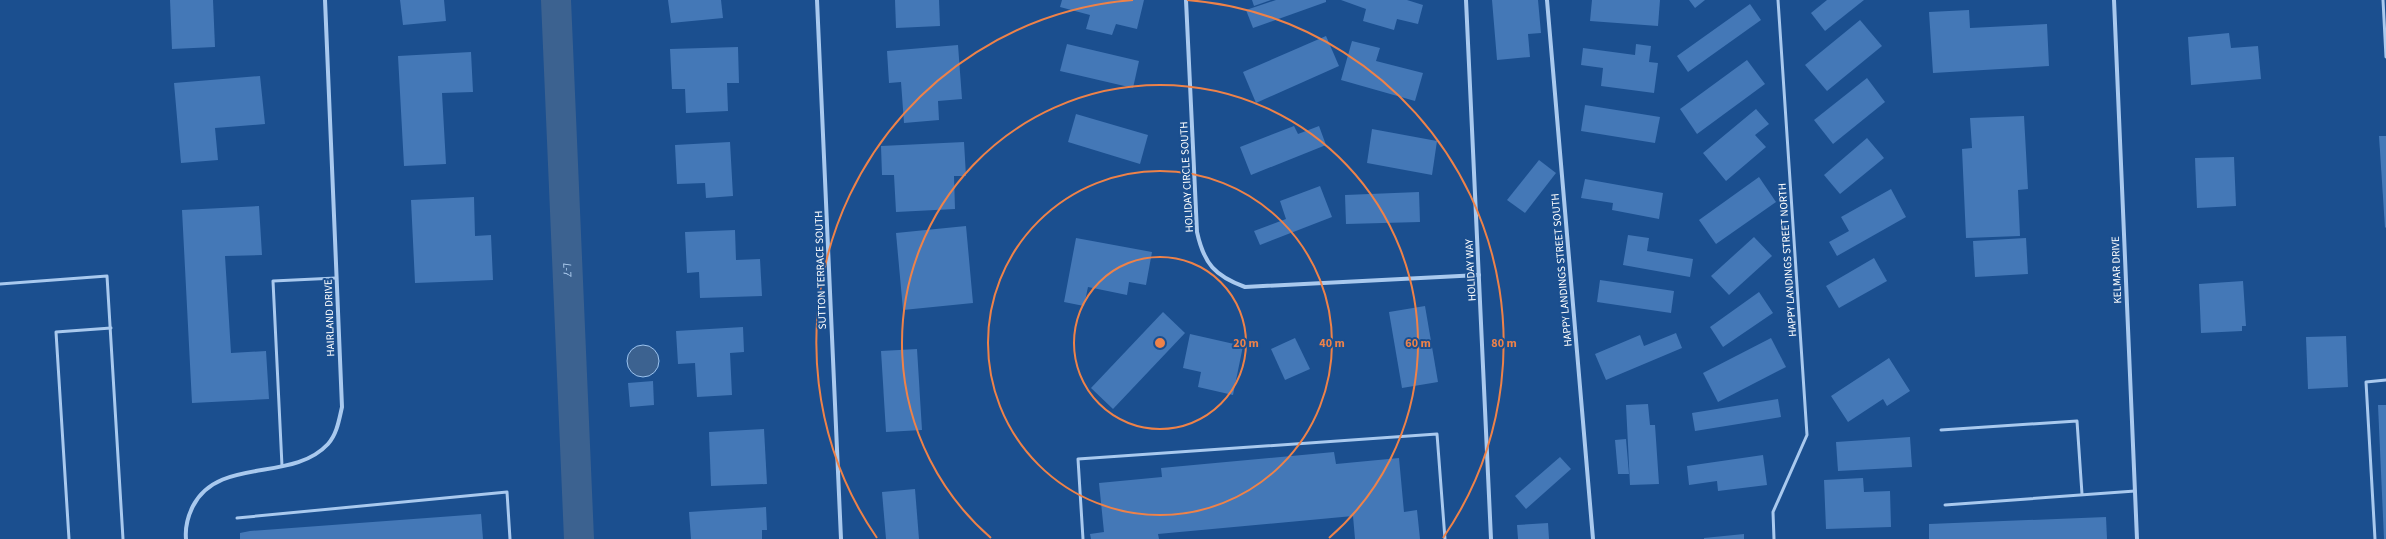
<svg xmlns="http://www.w3.org/2000/svg" width="2386" height="539" font-family="'Source Sans 3',sans-serif">
  <rect width="100%" height="100%" fill="#1b4f8f"/>
  <!-- water -->
  <circle fill="#3c6290" stroke="#9cc4f0" cx="643" cy="361" r="16"/>
  <g fill="none" stroke-linecap="round" stroke-linejoin="round">
    <!-- canal -->
    <path stroke="#3c6290" stroke-width="30" id="s1" d="M 556,0 L 579,539"/>
  </g>
  <!-- building -->
  <g fill="#4478b7">
    <polygon points="170,0 213,0 215,47 172,49"/>
    <polygon points="400,0 444,0 446,21 403,25"/>
    <polygon points="668,0 721,0 723,18 671,23"/>
    <polygon points="895,0 939,0 940,26 896,28"/>
    <polygon points="1062,0 1144,0 1137,29 1116,24 1112,35 1086,29 1090,15 1060,7"/>
    <polygon points="1252,0 1271,0 1254,6"/>
    <polygon points="1276,0 1326,0 1326,2 1253,28 1246,10"/>
    <polygon points="1341,0 1407,0 1423,5 1418,24 1397,19 1394,30 1363,21 1366,9"/>
    <polygon points="1492,0 1538,0 1541,33 1528,34 1530,57 1497,60"/>
    <polygon points="1592,0 1660,0 1658,26 1590,21"/>
    <polygon points="1689,0 1705,0 1695,8"/>
    <polygon points="1827,0 1864,0 1825,31 1811,13"/>
    <polygon points="1750,4 1761,20 1688,72 1677,56"/>
    <polygon points="1969,10 1970,28 2047,24 2049,66 1933,73 1929,12"/>
    <polygon points="1860,20 1882,46 1827,91 1805,65"/>
    <polygon points="2229,33 2231,48 2258,46 2261,79 2191,85 2188,37"/>
    <polygon points="1326,36 1339,66 1256,103 1243,72"/>
    <polygon points="1352,41 1380,48 1376,61 1423,73 1415,101 1341,80"/>
    <polygon points="1067,44 1139,61 1133,88 1060,71"/>
    <polygon points="1636,44 1651,46 1649,62 1658,63 1654,93 1601,86 1603,68 1581,65 1583,48 1635,55"/>
    <polygon points="958,45 962,99 938,101 939,120 904,123 901,82 889,83 887,51"/>
    <polygon points="738,47 739,83 727,83 728,111 686,113 685,89 672,89 670,49"/>
    <polygon points="471,52 473,92 442,93 446,164 404,166 398,56"/>
    <polygon points="1747,60 1765,84 1697,134 1680,109"/>
    <polygon points="260,76 265,124 215,128 218,160 181,163 174,83"/>
    <polygon points="1867,78 1885,102 1833,144 1814,120"/>
    <polygon points="1585,105 1660,117 1655,143 1581,131"/>
    <polygon points="1756,109 1769,124 1755,135 1766,147 1726,181 1703,153"/>
    <polygon points="1076,114 1148,135 1140,164 1068,142"/>
    <polygon points="2024,116 2028,189 2018,190 2020,236 1966,238 1962,149 1972,148 1970,118"/>
    <polygon points="1294,126 1298,134 1319,126 1326,145 1251,175 1240,147"/>
    <polygon points="1372,129 1437,141 1432,175 1367,163"/>
    <polygon points="2379,136 2386,136 2386,227 2385,228"/>
    <polygon points="1867,138 1884,158 1840,194 1824,175"/>
    <polygon points="730,142 733,196 706,198 705,183 677,184 675,145"/>
    <polygon points="964,142 966,176 954,176 955,209 896,212 894,175 882,175 881,146"/>
    <polygon points="2234,157 2236,206 2197,208 2195,158"/>
    <polygon points="1539,160 1556,173 1525,213 1507,200"/>
    <polygon points="1759,177 1776,202 1716,244 1699,220"/>
    <polygon points="1585,179 1663,193 1659,219 1612,210 1613,203 1581,198"/>
    <polygon points="1320,186 1332,217 1260,245 1254,231 1286,219 1280,201"/>
    <polygon points="1891,189 1906,217 1837,256 1829,242 1849,231 1841,217"/>
    <polygon points="1419,192 1420,222 1346,224 1345,195"/>
    <polygon points="474,197 475,236 491,235 493,280 415,283 411,200"/>
    <polygon points="259,206 262,255 225,256 231,353 266,351 269,399 192,403 182,210"/>
    <polygon points="966,226 973,303 903,310 896,233"/>
    <polygon points="735,230 736,260 760,259 762,296 700,298 699,272 687,273 685,232"/>
    <polygon points="1628,235 1649,238 1647,251 1693,259 1690,277 1623,265"/>
    <polygon points="1754,237 1772,256 1729,295 1711,276"/>
    <polygon points="1076,238 1152,252 1146,285 1129,282 1127,295 1088,287 1084,306 1064,302"/>
    <polygon points="2026,238 2028,274 1975,277 1973,241"/>
    <polygon points="1874,258 1887,281 1839,308 1826,286"/>
    <polygon points="1600,280 1674,291 1671,313 1597,302"/>
    <polygon points="2243,281 2246,326 2242,326 2242,331 2201,333 2199,284"/>
    <polygon points="1759,292 1773,313 1723,347 1710,327"/>
    <polygon points="1425,306 1438,382 1402,388 1389,312"/>
    <polygon points="1163,312 1185,333 1113,409 1091,388"/>
    <polygon points="743,327 744,352 730,353 732,395 697,397 695,363 678,364 676,331"/>
    <polygon points="1676,333 1682,348 1606,380 1595,354 1640,335 1644,346"/>
    <polygon points="1190,334 1243,346 1233,395 1198,387 1201,372 1183,368"/>
    <polygon points="2346,336 2348,387 2308,389 2306,337"/>
    <polygon points="1295,338 1310,369 1285,380 1271,349"/>
    <polygon points="1771,338 1786,367 1718,402 1703,373"/>
    <polygon points="917,349 922,430 886,432 881,351"/>
    <polygon points="1889,358 1910,391 1887,406 1883,399 1848,422 1831,396"/>
    <polygon points="653,381 654,405 630,407 628,383"/>
    <polygon points="1778,399 1781,417 1695,431 1692,413"/>
    <polygon points="1648,404 1650,425 1655,425 1659,484 1630,485 1626,405"/>
    <polygon points="2378,405 2386,405 2386,539 2384,539"/>
    <polygon points="764,429 767,484 711,486 709,432"/>
    <polygon points="1910,437 1912,467 1838,471 1836,442"/>
    <polygon points="1626,439 1629,474 1618,474 1615,440"/>
    <polygon points="1334,452 1336,464 1399,458 1404,512 1417,510 1420,539 1355,539 1353,516 1158,534 1159,539 1091,539 1090,534 1104,532 1099,483 1162,477 1161,468"/>
    <polygon points="1763,455 1767,485 1718,491 1717,481 1689,485 1687,466"/>
    <polygon points="1560,457 1571,469 1526,509 1515,496"/>
    <polygon points="1863,478 1864,492 1890,491 1891,527 1826,529 1824,480"/>
    <polygon points="915,489 919,539 886,539 882,492"/>
    <polygon points="766,507 767,530 762,530 762,539 691,539 689,512"/>
    <polygon points="481,514 483,539 240,539 240,533 250,531"/>
    <polygon points="2106,517 2107,539 1929,539 1929,524"/>
    <polygon points="1548,523 1549,539 1518,539 1517,525"/>
    <polygon points="1744,534 1744,539 1704,539 1704,538"/>
  </g>
  <g fill="none" stroke-linecap="round" stroke-linejoin="round">
    <!-- lane -->
    <g stroke="#a9c9ee" stroke-width="3">
      <polyline points="2383,0 2386,57"/>
      <polyline points="0,284 107,276 123,539"/>
      <polyline points="1941,430 2077,421 2082,494"/>
      <polyline points="282,466 273,281 336,278"/>
      <polyline points="1945,505 2135,491"/>
      <polyline points="237,518 507,492 510,539"/>
      <polyline points="69,539 56,332 111,328"/>
      <polyline points="1083,539 1078,459 1437,434 1445,539"/>
      <polyline points="1774,539 1773,512 1807,435 1778,0"/>
      <polyline points="2375,539 2366,382 2386,380"/>
    </g>
    <!-- street -->
    <g stroke="#a9c9ee" stroke-width="4">
      <polyline points="817,0 841,539"/>
      <path d="M 1186,0 L 1197,232 C 1204,264 1215,276 1245,287 L 1479,275"/>
      <polyline points="1466,0 1491,539"/>
      <polyline points="1547,0 1593,539"/>
      <polyline points="2114,0 2137,539"/>
      <path d="M 186,539 C 185,528 188,516 193,506 C 219,456 292,483 328,444 C 337,434 339,420 342,407 L 325,0"/>
    </g>
  </g>
  <!-- distance rings -->
  <g fill="none" stroke="#ee8249" stroke-width="2">
    <circle cx="1160" cy="343" r="86"/>
    <circle cx="1160" cy="343" r="172"/>
    <path d="M991 538A258 258 0 1 1 1329 538"/>
    <path d="M877 538A344 344 0 0 1 1133 0M1187 0A344 344 0 0 1 1443 538"/>
  </g>
  <g text-anchor="middle" stroke-width="4" stroke-linejoin="round" paint-order="stroke">
    <!-- street labels -->
    <g font-size="11" fill="#fff" stroke="#1b4f8f">
      <text transform="translate(1186 177) rotate(-93)" y="4">HOLIDAY CIRCLE SOUTH</text>
      <text transform="translate(1787 260) rotate(-94)" y="4">HAPPY LANDINGS STREET NORTH</text>
      <text transform="translate(820 270) rotate(-92)" y="4">SUTTON TERRACE SOUTH</text>
      <text transform="translate(1470 270) rotate(-93)" y="4">HOLIDAY WAY</text>
      <text transform="translate(1561 270) rotate(-95)" y="4">HAPPY LANDINGS STREET SOUTH</text>
      <text transform="translate(2116 270) rotate(-92)" y="4">KELMAR DRIVE</text>
      <text transform="translate(329 318) rotate(-92)" y="4">HAIRLAND DRIVE</text>
    </g>
    <!-- water labels -->
    <g font-size="12" font-style="italic" fill="#b5d3f5" stroke="#1b4f8f">
      <text dy="4" stroke="none"><textPath href="#s1" startOffset="270">L-7</textPath></text>
    </g>
  </g>
  <circle cx="1160" cy="343" r="6" fill="#ee8249" stroke="#1b4f8f" stroke-width="2"/>
  <g font-size="12" text-anchor="middle" font-weight="bold" fill="#ee8249" stroke="#1b4f8f" stroke-width="4" stroke-linejoin="round" paint-order="stroke">
    <text x="1246" y="347">20 m</text>
    <text x="1332" y="347">40 m</text>
    <text x="1418" y="347">60 m</text>
    <text x="1504" y="347">80 m</text>
  </g>
</svg>
